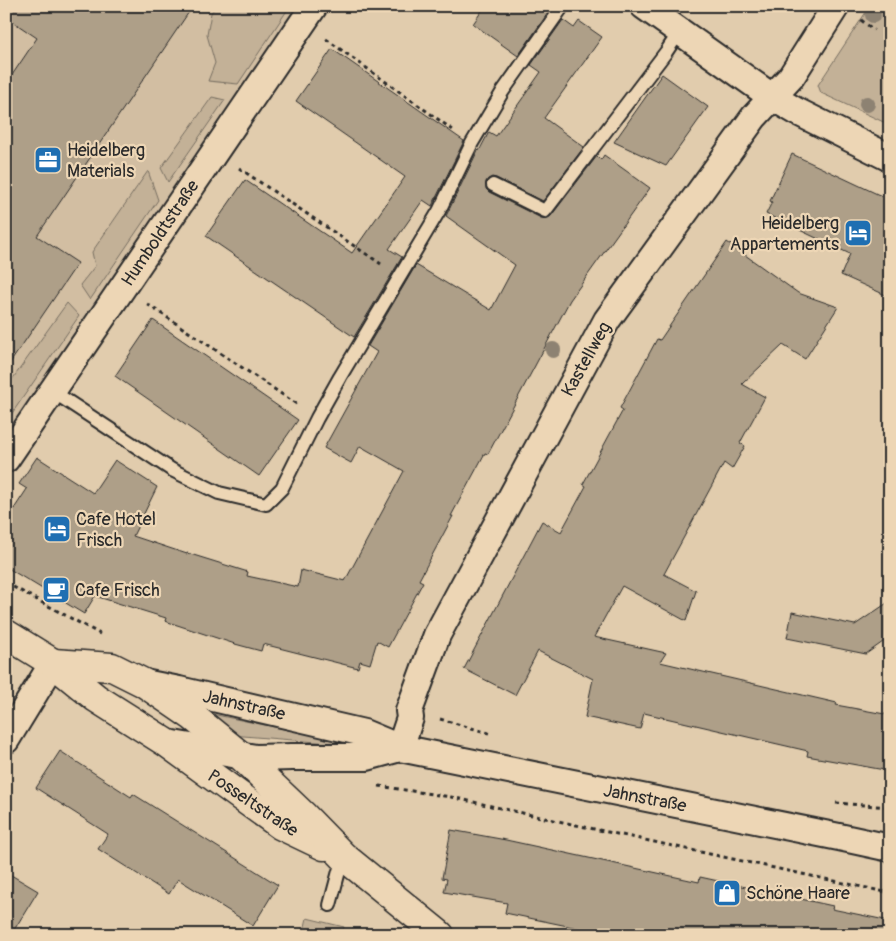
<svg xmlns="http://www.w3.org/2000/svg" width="896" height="941" font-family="Pangolin,sans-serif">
  <rect width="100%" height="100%" fill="#e1ccad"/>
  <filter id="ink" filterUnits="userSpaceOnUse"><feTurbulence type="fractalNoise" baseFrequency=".02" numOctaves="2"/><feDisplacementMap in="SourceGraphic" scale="10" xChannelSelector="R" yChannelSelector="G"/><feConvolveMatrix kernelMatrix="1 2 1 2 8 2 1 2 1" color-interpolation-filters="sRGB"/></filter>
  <g filter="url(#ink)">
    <!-- built -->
    <polygon fill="#d2bea2" points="6,6 318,6 125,292 6,479"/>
    <!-- green -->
    <g fill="#c3b197" stroke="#776e61">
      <polygon points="216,6 290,6 238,84 208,81 215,63 207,35 211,13"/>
      <polygon points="870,6 890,6 890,125 821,93 818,85"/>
      <polygon points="212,97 225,100 168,182 161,168"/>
      <polygon points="148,171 158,200 90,300 80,285 95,266 92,252"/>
      <polygon points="67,303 79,316 6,422 6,388"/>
      <polygon points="202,712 366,746 231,735"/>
      <polygon points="307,918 344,927 342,935 303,935"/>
    </g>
    <!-- building -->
    <g fill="#ae9f88" stroke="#2b2b2b">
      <polygon points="6,6 193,6 37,236 78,263 6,369 6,84 37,38 6,17"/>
      <polygon points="485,6 544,6 550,10 518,56 473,24"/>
      <polygon points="563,20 574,28 579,21 602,37 544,118 584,147 543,201 496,178 492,177 488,179 486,182 486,189 489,192 541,218 548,218 551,216 597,156 601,160 604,155 650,188 570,300 488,454 485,453 451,516 453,516 419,580 423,582 388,647 377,641 370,664 360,661 358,668 263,644 261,651 235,644 165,621 166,618 95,596 84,614 6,567 6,521 27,489 19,484 37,457 93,493 115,460 157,487 133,536 187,554 187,553 248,572 247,576 298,587 301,570 345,581 404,471 360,446 351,463 324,448 377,352 368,346 416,265 491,310 515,265 446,216 478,150 479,151 489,132 496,136 541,72 531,65"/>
      <polygon points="332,49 464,141 432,206 423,200 389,249 402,257 354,337 206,236 245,180 352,253 405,177 296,101"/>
      <polygon points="662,74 708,107 666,166 614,142"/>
      <polygon points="792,154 890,200 890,297 841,275 850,254 766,214 772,202 770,201"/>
      <polygon points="727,242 798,293 838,307 805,359 783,345 742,384 765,397 740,443 745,446 732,469 724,463 664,574 696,591 686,621 622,586 594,637 666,653 660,662 837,703 836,705 890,715 890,771 807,756 808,751 644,713 640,729 585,717 593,679 538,651 515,695 464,669 542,521 561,532 586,486 583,484 623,410 620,408 657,339 660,340"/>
      <polygon points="153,320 298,420 259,476 115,376"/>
      <polygon points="890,601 890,637 866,654 787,638 792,612 855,625"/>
      <polygon points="60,751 131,797 133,794 278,885 253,926 178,879 169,894 98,849 108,834 36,788"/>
      <polygon points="451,830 506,840 699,882 700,877 833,906 832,909 890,921 890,935 586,935 587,930 505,913 507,903 444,892 447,879 442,878"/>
      <polygon points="6,872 38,891 11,935 6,935"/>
    </g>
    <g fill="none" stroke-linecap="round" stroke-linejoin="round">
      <defs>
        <g id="service">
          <polyline points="493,185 545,211 666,52 680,31"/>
          <polyline points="52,391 172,470 219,493 266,504 282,488 317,418 340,377 439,211 472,143 503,91 563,6"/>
          <polyline points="330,905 343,856"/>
        </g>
        <g id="minor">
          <polyline points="644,6 772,97 796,111 890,158"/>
          <polyline points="6,459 314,6"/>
          <polyline points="144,683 179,690 364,733 400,748 839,837 890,848"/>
          <polyline points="6,740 53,663"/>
          <polyline points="167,743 256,758 292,757 367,757 400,748"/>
          <polyline points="400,748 410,718 409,711 437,635 607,320 754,117 791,77 836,6"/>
        </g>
        <g id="tertiary">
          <polyline points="6,634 53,663 96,698 167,743 280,825 324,846"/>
          <polyline points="53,663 112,667 144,683 192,716 240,755 304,816 343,856 440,935"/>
        </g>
      </defs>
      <!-- service casing -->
      <use href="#service" stroke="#2b2b2b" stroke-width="16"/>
      <!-- minor casing -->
      <use href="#minor" stroke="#2b2b2b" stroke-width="30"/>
      <!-- tertiary casing -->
      <use href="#tertiary" stroke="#2b2b2b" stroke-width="31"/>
      <!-- path -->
      <g stroke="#2b2b2b" stroke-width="3" stroke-dasharray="4 4" stroke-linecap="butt">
        <polyline points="861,20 874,30"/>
        <polyline points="326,39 453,130"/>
        <polyline points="239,168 381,264"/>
        <polyline points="147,304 298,405"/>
        <polyline points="6,583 100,634"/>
        <polyline points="440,719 489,733"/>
        <polyline points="379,786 451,797 594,829 890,893"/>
        <polyline points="836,803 890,807"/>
      </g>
      <!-- service -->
      <use href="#service" stroke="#edd6b5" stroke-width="12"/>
      <!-- minor -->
      <use href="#minor" stroke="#edd6b5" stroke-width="26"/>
      <!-- tertiary -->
      <use href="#tertiary" stroke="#edd6b5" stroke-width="28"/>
    </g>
    <!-- trees -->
    <g fill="#8d8272">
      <circle cx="873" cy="15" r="8"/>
      <circle cx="867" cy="104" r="8"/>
      <circle cx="553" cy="350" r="8"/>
    </g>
  </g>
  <!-- icons -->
  <defs>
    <symbol id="office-square" viewBox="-11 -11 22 22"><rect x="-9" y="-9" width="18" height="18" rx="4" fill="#1f6fb2" stroke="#edd6b5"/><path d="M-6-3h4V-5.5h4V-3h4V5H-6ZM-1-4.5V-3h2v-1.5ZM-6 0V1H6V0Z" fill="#fff"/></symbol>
    <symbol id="hotel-square" viewBox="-11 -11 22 22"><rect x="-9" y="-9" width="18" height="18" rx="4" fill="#1f6fb2" stroke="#edd6b5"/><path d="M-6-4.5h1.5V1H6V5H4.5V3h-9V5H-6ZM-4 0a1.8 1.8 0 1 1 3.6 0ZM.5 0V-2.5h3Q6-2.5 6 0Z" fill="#fff"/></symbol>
    <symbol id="cafe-square" viewBox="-11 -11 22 22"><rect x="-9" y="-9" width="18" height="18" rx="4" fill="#1f6fb2" stroke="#edd6b5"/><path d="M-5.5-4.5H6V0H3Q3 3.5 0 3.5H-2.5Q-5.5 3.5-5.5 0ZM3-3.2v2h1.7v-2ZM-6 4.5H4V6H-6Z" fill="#fff"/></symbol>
    <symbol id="shop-square" viewBox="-11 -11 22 22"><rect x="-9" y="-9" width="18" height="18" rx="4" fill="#1f6fb2" stroke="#edd6b5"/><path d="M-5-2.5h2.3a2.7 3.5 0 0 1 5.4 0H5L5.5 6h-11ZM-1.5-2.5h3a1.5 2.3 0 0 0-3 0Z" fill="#fff"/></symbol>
  </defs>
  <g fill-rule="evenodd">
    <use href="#office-square" x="32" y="144" width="32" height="32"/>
    <use href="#hotel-square" x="842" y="217" width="32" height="32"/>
    <use href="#hotel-square" x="41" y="513" width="32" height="32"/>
    <use href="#cafe-square" x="40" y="574" width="32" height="32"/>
    <use href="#shop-square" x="711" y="877" width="32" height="32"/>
  </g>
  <g text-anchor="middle" stroke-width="4.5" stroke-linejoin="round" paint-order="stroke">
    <!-- poi labels -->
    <g font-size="18" fill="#2b2b2b" stroke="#edd6b5" text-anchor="start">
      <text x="67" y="156">Heidelberg<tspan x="67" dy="21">Materials</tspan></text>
      <text x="839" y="229" text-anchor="end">Heidelberg<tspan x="839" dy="21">Appartements</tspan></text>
      <text x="76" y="525">Cafe Hotel<tspan x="76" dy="21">Frisch</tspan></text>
      <text x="75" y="596">Cafe Frisch</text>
      <text x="746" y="899">Schöne Haare</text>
    </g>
    <!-- street labels -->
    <g font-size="18" fill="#2b2b2b" stroke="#edd6b5">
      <text transform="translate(160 233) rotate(-56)" y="6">Humboldtstraße</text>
      <text transform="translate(586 359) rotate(-61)" y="6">Kastellweg</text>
      <text transform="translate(244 705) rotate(13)" y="6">Jahnstraße</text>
      <text transform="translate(645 798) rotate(11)" y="6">Jahnstraße</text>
      <text transform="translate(253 803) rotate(34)" y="6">Posseltstraße</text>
    </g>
  </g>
  <!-- margin -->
  <rect width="896" height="941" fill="none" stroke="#edd6b5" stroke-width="25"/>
  <rect x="12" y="12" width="871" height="916" fill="none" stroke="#2b2b2b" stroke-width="2" filter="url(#ink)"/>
</svg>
